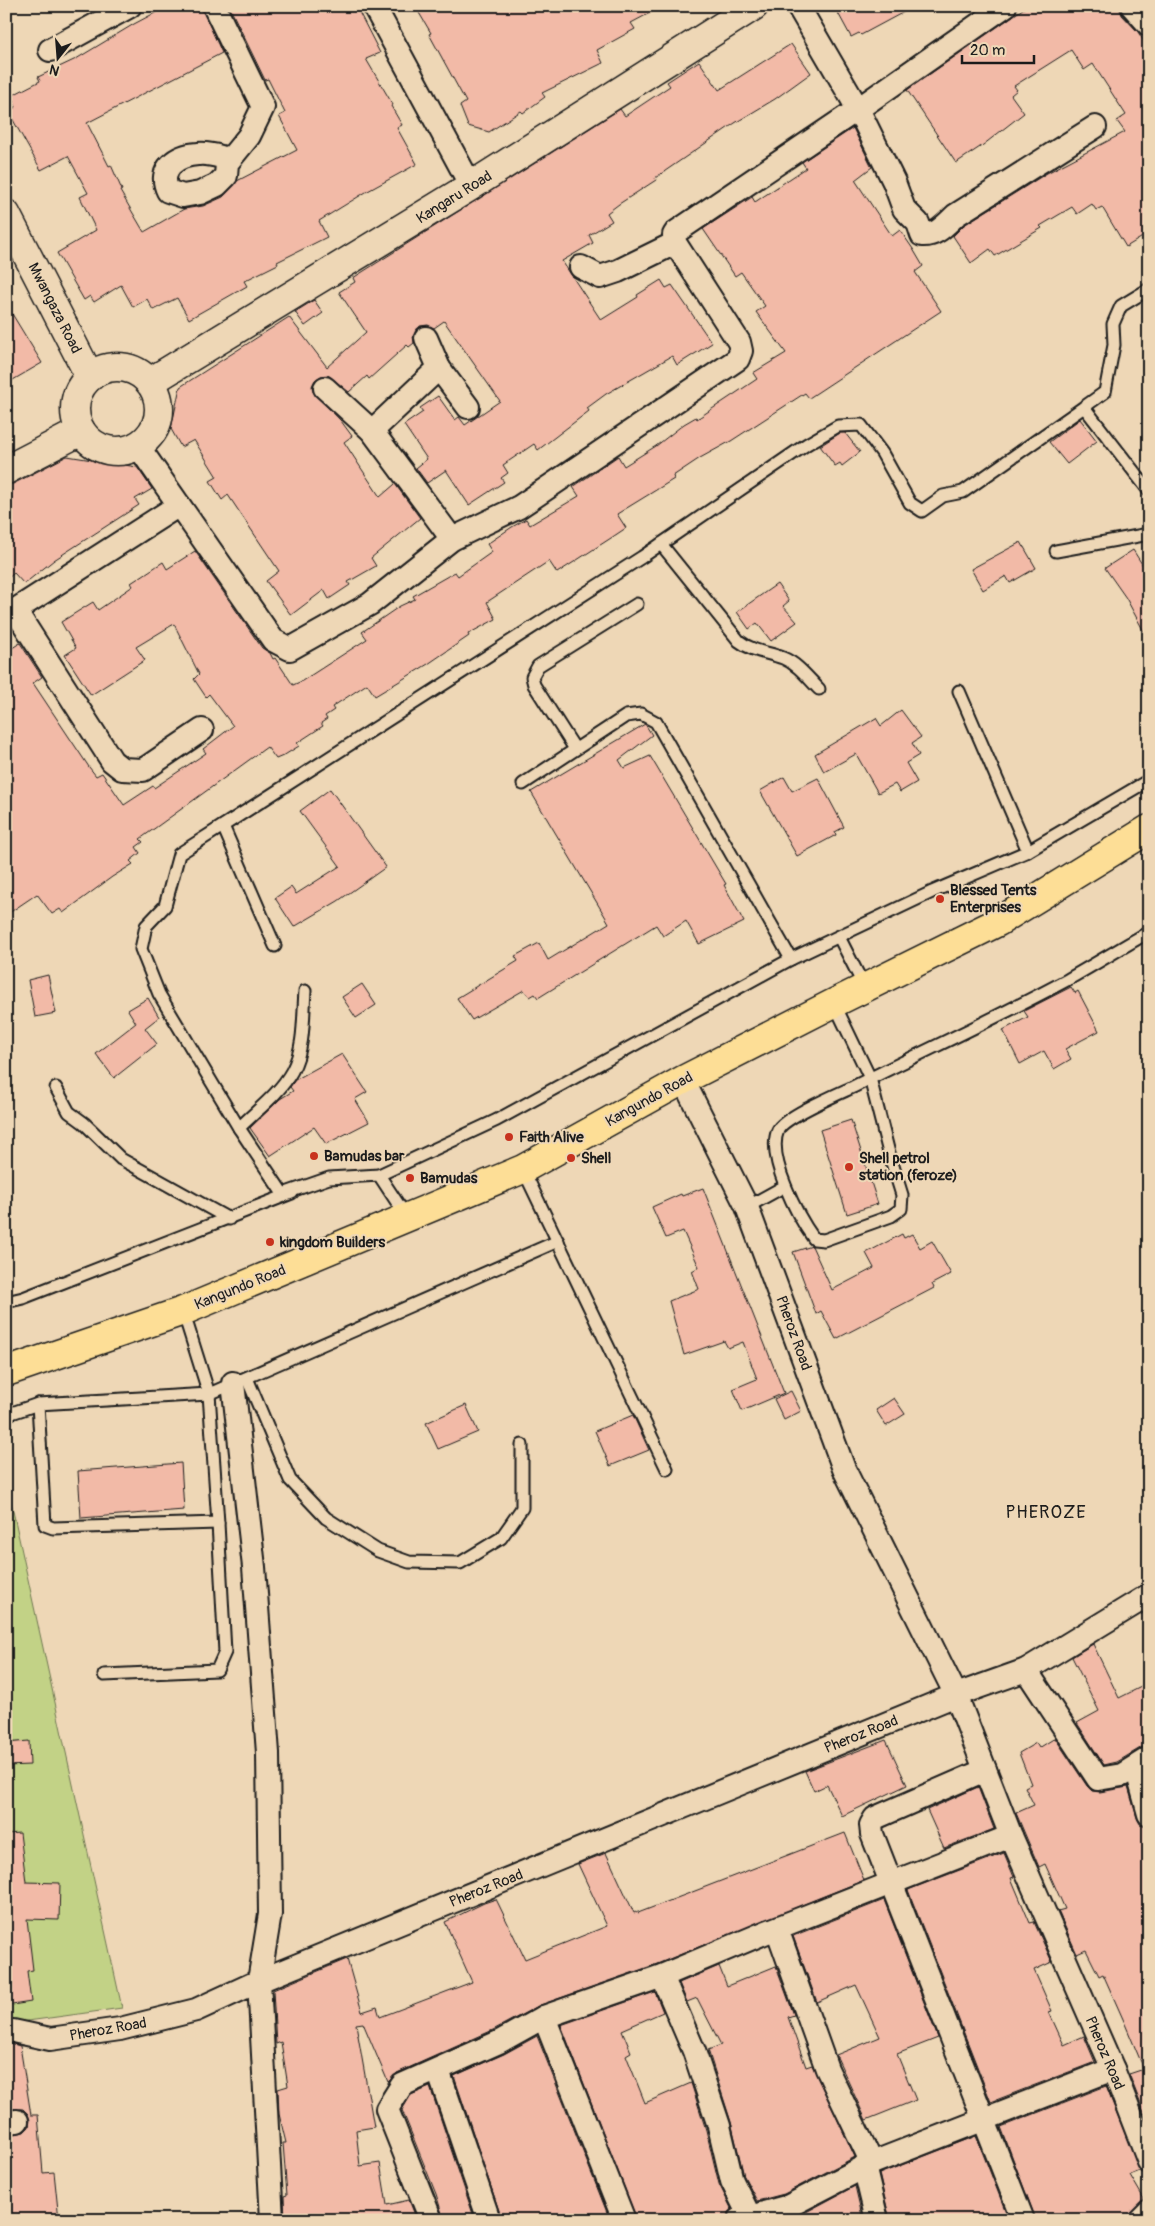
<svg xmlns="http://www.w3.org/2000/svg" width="1155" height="2226" font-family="Pangolin,sans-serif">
  <rect width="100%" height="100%" fill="#eed7b6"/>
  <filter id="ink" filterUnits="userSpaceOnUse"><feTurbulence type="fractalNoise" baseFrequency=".02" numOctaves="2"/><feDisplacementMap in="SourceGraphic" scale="10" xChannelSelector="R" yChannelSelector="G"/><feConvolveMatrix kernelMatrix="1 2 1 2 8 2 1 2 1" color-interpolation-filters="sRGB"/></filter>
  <g filter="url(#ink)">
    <!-- green -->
    <polygon fill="#c2d286" stroke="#6f7751" points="6,1479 122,2008 6,2024"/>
    <!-- building -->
    <g fill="#f2baa7" stroke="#1c1c1c">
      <polygon points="168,6 201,6 222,53 87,123 109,166 111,165 122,190 120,191 144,232 184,209 203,206 223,197 237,181 297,150 279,116 285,113 268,79 265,80 229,6 356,6 380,53 366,59 393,105 391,106 402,125 397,128 417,164 366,192 319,221 327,237 277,262 278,264 244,281 247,286 189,319 177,298 153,310 147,299 133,307 121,285 94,302 90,296 84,300 57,253 96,230 80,197 88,193 68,156 41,170 8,111 16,107 11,96 40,81 38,77 76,59 134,24"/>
      <polygon points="415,6 663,6 631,23 635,29 597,50 603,63 542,93 545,97 523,113 521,111 489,132 468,126 460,106 466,102 429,34 431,33"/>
      <polygon points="850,6 915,6 861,35 859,33 851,37 838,13"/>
      <polygon points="1027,6 1119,6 1122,15 1138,32 1149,49 1149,233 1126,247 1102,207 1096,210 1092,204 1077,214 1072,207 1040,226 1042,228 995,256 990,249 971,263 953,236 964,225 1047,173 1125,132 1117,121 1126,115 1093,64 1084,70 1071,50 1014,86 1017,90 1011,95 1024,113 983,145 956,163 907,90"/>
      <polygon points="791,44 811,73 775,99 735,123 655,178 656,180 619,204 607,213 612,221 589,235 593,243 562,261 601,320 638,297 637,295 661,280 666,288 672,285 712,343 677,365 672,356 606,394 587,408 589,411 538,450 534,444 503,465 508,473 501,478 504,482 469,505 446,470 427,483 416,468 427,459 404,425 423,412 420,408 438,396 455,420 459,417 465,425 500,401 444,321 434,328 428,325 420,326 413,336 414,343 409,347 407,345 369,379 367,376 349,392 328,375 321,376 315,380 312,386 313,392 341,421 352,436 344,442 380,497 395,484 420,518 371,558 376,566 348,582 350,585 329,599 324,590 291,615 266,581 279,571 228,495 222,500 210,481 217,477 194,440 181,447 171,429 180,387 289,317 327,367 366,332 339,292 355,282 353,278 620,109 625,116 670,86 667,82 699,61 719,90"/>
      <polygon points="853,128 872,167 855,180 892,236 900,230 913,249 923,266 915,272 941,311 809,398 805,393 731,441 700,458 673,476 674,479 617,514 626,528 611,538 557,573 549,561 487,602 496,619 468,634 469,636 428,664 375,696 367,684 332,707 334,710 325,716 327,719 321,723 323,726 297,743 299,746 283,756 276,759 267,747 140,839 143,842 136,847 140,853 130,861 133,864 112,877 63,913 60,909 52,914 37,894 6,915 6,652 20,643 42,677 33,683 89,767 96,776 102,773 124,805 153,786 154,788 206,753 203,749 233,726 209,694 206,697 194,679 199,674 174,624 136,647 145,660 91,695 65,655 76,648 61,622 93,602 98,610 133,586 131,583 163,562 167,569 195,551 262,648 270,653 273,659 275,658 293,685 302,681 367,639 362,632 400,606 415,599 413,596 455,572 458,576 492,552 487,544 512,527 526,519 530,525 579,496 573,487 618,456 624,466 656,446 684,424 696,417 697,419 757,379 753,373 786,353 756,312 765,306 741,272 735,276 703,229 752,197 755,202 806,168 802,162"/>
      <polygon points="314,300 323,313 305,326 295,312"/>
      <polygon points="6,304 42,363 6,384"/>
      <polygon points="1080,419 1097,441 1067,464 1049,442"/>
      <polygon points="840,433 845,433 860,452 842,466 840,463 835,466 820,446"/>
      <polygon points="67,456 137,467 152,489 135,499 139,505 54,560 24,584 14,573 6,580 6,485 13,484"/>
      <polygon points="1021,542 1036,568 1010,583 1006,576 983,590 971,569"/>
      <polygon points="1133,550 1149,575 1149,641 1126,598 1105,568"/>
      <polygon points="777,584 789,601 783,606 797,622 771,641 757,623 749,629 737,612"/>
      <polygon points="901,710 921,737 912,743 919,755 906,763 917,782 900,792 895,784 878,793 856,754 824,772 815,754 876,718 881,726"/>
      <polygon points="645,724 652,735 619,760 624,768 650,756 726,884 724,885 744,922 699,944 686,921 663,936 656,925 538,998 535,994 530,997 524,990 472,1020 457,998 518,961 515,956 539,943 548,960 609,923 531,792"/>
      <polygon points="784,777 792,791 818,778 844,827 835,832 836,835 797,856 760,791"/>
      <polygon points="330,789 386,867 338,901 294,927 275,898 291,887 296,894 340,866 300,811"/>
      <polygon points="48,975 56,1013 35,1017 28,980"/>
      <polygon points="362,984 376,1005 356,1018 342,997"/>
      <polygon points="1071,987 1075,993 1078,991 1099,1031 1065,1049 1071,1059 1054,1069 1044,1051 1020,1064 1003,1030 1028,1017 1024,1011"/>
      <polygon points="148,998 159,1017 145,1028 157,1044 114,1078 96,1054 136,1023 128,1010"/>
      <polygon points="342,1054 367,1092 355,1099 369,1122 326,1144 314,1127 270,1156 250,1128 280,1099 293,1091 290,1087 295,1080"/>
      <polygon points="851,1120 878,1204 847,1214 820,1130"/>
      <polygon points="703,1188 784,1393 742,1411 733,1389 757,1379 743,1342 728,1348 724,1341 684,1355 669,1301 699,1289 692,1271 699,1267 683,1231 666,1238 652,1207 681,1194 682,1196"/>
      <polygon points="902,1234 904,1238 912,1234 920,1248 932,1241 951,1274 932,1284 934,1288 836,1339 821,1311 816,1314 793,1252 812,1246 832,1290 874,1268 866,1253"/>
      <polygon points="791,1391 801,1411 784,1420 774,1399"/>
      <polygon points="894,1398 905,1414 886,1426 876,1410"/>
      <polygon points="466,1405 478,1432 438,1449 426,1423"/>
      <polygon points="633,1415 649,1450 610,1466 595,1431"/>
      <polygon points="181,1463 184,1510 81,1518 78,1471"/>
      <polygon points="1093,1644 1119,1698 1149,1683 1149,1745 1142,1747 1117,1762 1104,1765 1077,1723 1099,1711 1072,1657"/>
      <polygon points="1055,1738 1087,1786 1092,1791 1100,1792 1128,1787 1137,1818 1140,1824 1149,1827 1149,2125 1129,2074 1144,2069 1123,2019 1103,1974 1099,1976 1086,1950 1077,1954 1058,1911 1065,1909 1045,1864 1039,1867 1016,1813 1034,1805 1025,1787 1031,1784 1019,1753 1036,1743 1039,1748"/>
      <polygon points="886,1740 907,1785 842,1816 827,1785 814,1791 805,1771"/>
      <polygon points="29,1741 30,1765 6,1766 6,1743"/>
      <polygon points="978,1787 994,1829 944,1848 927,1810"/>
      <polygon points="20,1833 26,1882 60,1883 59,1920 27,1919 33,1970 27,1971 31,2002 6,2006 6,1834"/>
      <polygon points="845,1833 864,1880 657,1964 540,2005 493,2030 397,2073 388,2082 363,2023 356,2024 374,2127 356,2130 360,2166 380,2163 387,2205 409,2200 417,2220 285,2220 284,2196 287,2195 283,2143 286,2143 279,2114 278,2089 288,2086 281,2042 276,2044 273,1990 347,1959 362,2012 377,2007 380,2017 472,1982 445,1922 484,1903 496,1899 525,1959 607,1926 578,1864 606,1853 634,1913 638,1911 638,1913"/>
      <polygon points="1004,1853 1014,1877 1011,1878 1030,1923 1034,1922 1052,1962 1034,1970 1052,2011 1049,2012 1064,2045 1084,2036 1095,2062 991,2102 908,1890"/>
      <polygon points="884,1900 938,2038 897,2054 916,2100 866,2120 836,2055 880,2037 856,1985 817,2002 793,1936"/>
      <polygon points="719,1966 727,1986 776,1966 794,2015 788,2017 806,2067 812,2065 855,2157 784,2194 757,2201 744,2176 731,2122 708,2050 721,2045 697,1998 687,2002 679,1983"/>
      <polygon points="655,1992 663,2012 622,2030 631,2052 626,2055 645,2103 691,2083 706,2130 719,2184 732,2210 726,2220 637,2220 561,2025"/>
      <polygon points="537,2036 610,2220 502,2220 454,2076 504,2054"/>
      <polygon points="13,2044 20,2046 31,2115 38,2115 43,2173 54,2172 59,2220 6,2220 6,2135 24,2132 29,2127 30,2120 28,2114 23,2109 6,2109 6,2045"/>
      <polygon points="1106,2086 1140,2171 1130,2175 1144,2199 1129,2214 1119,2220 1036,2220 1001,2127"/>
      <polygon points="430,2087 475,2220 444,2220 436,2194 402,2110 411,2095"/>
      <polygon points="976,2136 1009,2220 890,2220 879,2174"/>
      <polygon points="855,2186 863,2220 789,2220 795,2218"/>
    </g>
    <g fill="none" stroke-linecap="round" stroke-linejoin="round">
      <defs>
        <g id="lane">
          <polyline points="1149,289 1121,306 1113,324 1114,345 1105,392 1084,407 1149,491"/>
          <path d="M 661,544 L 739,641 C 753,652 767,652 783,658 C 798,664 808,678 819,689"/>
          <polyline points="1056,551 1149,534"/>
          <polyline points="959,691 1028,851"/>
          <polyline points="575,749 534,685 532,677 538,666 637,604"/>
          <polyline points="523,784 626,716 641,714 656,722 791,959"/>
          <polyline points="223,826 275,946"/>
          <polyline points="839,937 865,988"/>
          <path d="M 834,1003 L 870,1078 L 889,1153 L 902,1195 L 901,1209 L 891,1216 L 824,1240 L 814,1239 C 798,1217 766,1157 778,1130 C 784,1117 838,1094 853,1087 C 924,1051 997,1018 1067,980 C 1095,964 1121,948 1149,932"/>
          <polyline points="56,1088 69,1112 84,1123 121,1159 229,1219"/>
          <path d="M 239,1128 C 257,1110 280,1093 292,1071 C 305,1047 303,1016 305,991"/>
          <polyline points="523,1169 667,1469"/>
          <polyline points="379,1175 497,1120 791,959 932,892 1028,851 1149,780"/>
          <polyline points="747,1207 785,1186"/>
          <polyline points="406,1216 379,1175 329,1178 283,1194 239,1128 159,994 141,949 146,926 165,906 179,854 642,557 807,444 838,426 861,425 882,453 910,503 922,511 943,496 963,492 1084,407"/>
          <polyline points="6,1302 23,1298 292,1193"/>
          <polyline points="247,1378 290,1480 326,1518 378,1551 409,1562 460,1563 501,1538 522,1508 522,1445"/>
          <polyline points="38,1404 45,1525 53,1528 218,1523 209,1394 183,1311"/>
          <polyline points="6,1415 38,1404 209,1394 558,1241"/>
          <polyline points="104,1675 217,1670 225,1652 218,1523"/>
        </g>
        <g id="street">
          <path d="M 214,6 L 263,107 L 249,136 L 227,163 L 226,176 L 217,185 L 200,193 L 183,196 L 168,191 C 157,169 177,155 198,154 C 206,153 214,155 221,157 L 227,163"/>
          <polyline points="374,6 471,186"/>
          <path d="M 798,6 L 858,109 L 894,182 L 904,209 L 918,223 L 922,235 C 937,236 946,224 956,215 L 1095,127"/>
          <polyline points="1132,6 1149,25"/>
          <polyline points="50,50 130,6"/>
          <polyline points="581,267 600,277 618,271 675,243"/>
          <polyline points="439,368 468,407"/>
          <polyline points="325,388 372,431 452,539"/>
          <polyline points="372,431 439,368 426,338"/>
          <polyline points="138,446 273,640 290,649 370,604 452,539 519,507 738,359 741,351 739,342 675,243 674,235 676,232 858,109 1005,6"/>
          <polyline points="15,610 112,761 122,769 143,770 202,730"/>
          <polyline points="6,616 179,505"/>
          <polyline points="683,1080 747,1207 844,1469 956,1695 1011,1836 1113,2069 1149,2162"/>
          <polyline points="233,1383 254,1567 268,1753 270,1914 259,1981 272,2220"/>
          <polyline points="1026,1670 1098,1779 1122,1775 1149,1758"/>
          <polyline points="1136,1767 1149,1814"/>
          <polyline points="985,1770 875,1818 871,1825 872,1834 1023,2220"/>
          <polyline points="777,1929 827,2069 872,2163"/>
          <polyline points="662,1976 694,2051 719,2126 732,2181 750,2217"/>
          <polyline points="544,2017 624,2220"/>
          <polyline points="6,2032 13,2031 50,2039 120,2029 196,2010 259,1981 956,1695 1026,1670 1149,1595"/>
          <polyline points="438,2070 489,2220"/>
          <polyline points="6,2122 17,2121"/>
          <polyline points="864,2166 877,2220"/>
          <polyline points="431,2220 387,2109 402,2085 499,2042 544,2017 662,1976 769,1931 1011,1836"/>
          <polyline points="739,2220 789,2206 872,2163 1113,2069"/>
          <polyline points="1140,2220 1149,2211"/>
        </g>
        <g id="secondary">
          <polyline points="6,214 90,377"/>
          <circle cx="117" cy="409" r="42"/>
          <polyline points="150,382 471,186 754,6"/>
          <polyline points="6,470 81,431"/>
        </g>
        <polyline id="highway" points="6,1372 183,1311 523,1169 683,1080 834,1003 998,922 1149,829"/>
      </defs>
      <!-- lane casing -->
      <use href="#lane" stroke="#1c1c1c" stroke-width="15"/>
      <!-- street casing -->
      <use href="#street" stroke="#1c1c1c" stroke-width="26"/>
      <!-- secondary casing -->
      <use href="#secondary" stroke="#1c1c1c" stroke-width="31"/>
      <!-- highway casing -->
      <use href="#highway" stroke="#1c1c1c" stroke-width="31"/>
      <!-- lane -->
      <use href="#lane" stroke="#eed7b6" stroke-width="11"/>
      <!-- street -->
      <use href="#street" stroke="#eed7b6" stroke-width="22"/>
      <!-- secondary -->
      <use href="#secondary" stroke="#eed7b6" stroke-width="28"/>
      <!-- highway -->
      <use href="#highway" stroke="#fdde96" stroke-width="28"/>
    </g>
  </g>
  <!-- markers -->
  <g fill="#c8321e" stroke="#eed7b6" stroke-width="2">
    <circle cx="940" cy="899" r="5"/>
    <circle cx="509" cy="1137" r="5"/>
    <circle cx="314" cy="1156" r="5"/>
    <circle cx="571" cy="1158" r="5"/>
    <circle cx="849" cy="1167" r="5"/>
    <circle cx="410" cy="1178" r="5"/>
    <circle cx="270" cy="1242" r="5"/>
  </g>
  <g text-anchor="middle" stroke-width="4" stroke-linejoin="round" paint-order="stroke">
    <!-- street labels -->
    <g font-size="15" fill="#1c1c1c" stroke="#eed7b6">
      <text transform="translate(454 197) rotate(-32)" y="5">Kangaru Road</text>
      <text transform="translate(55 308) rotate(63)" y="5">Mwangaza Road</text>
      <text transform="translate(649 1099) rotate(-29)" y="5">Kangundo Road</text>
      <text transform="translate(240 1287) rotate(-22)" y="5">Kangundo Road</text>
      <text transform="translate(794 1333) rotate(70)" y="5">Pheroz Road</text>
      <text transform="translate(861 1734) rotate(-22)" y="5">Pheroz Road</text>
      <text transform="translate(486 1888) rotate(-22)" y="5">Pheroz Road</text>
      <text transform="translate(108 2029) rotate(-10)" y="5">Pheroz Road</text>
      <text transform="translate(1105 2053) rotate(67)" y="5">Pheroz Road</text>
    </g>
    <!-- poi labels -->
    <g font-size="15" font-weight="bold" fill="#1c1c1c" stroke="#eed7b6" text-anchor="start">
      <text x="950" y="895">Blessed Tents<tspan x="950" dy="17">Enterprises</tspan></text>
      <text x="519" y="1142">Faith Alive</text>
      <text x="324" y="1161">Bamudas bar</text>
      <text x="581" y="1163">Shell</text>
      <text x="859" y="1163">Shell petrol<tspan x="859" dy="17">station (feroze)</tspan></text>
      <text x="420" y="1183">Bamudas</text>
      <text x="280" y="1247">kingdom Builders</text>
    </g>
    <!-- quarter labels -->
    <g font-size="18" letter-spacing="1" fill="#1c1c1c" stroke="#eed7b6">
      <text x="1046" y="1518">PHEROZE</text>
    </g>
  </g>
  <!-- margin -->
  <rect width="1155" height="2226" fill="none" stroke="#eed7b6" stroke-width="25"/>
  <rect x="12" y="12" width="1130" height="2201" fill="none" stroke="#1c1c1c" stroke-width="2" filter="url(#ink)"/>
  <!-- north arrow -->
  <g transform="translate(58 58) rotate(197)" stroke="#eed7b6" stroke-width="4" paint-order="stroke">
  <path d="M0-4L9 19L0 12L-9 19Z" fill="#1c1c1c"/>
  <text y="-8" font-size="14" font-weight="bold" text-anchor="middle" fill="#1c1c1c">N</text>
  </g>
  <!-- scale -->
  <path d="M962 55v8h72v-8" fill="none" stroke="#1c1c1c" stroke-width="2.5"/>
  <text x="970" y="55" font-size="15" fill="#1c1c1c" stroke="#eed7b6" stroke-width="4" paint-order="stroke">20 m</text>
</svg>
